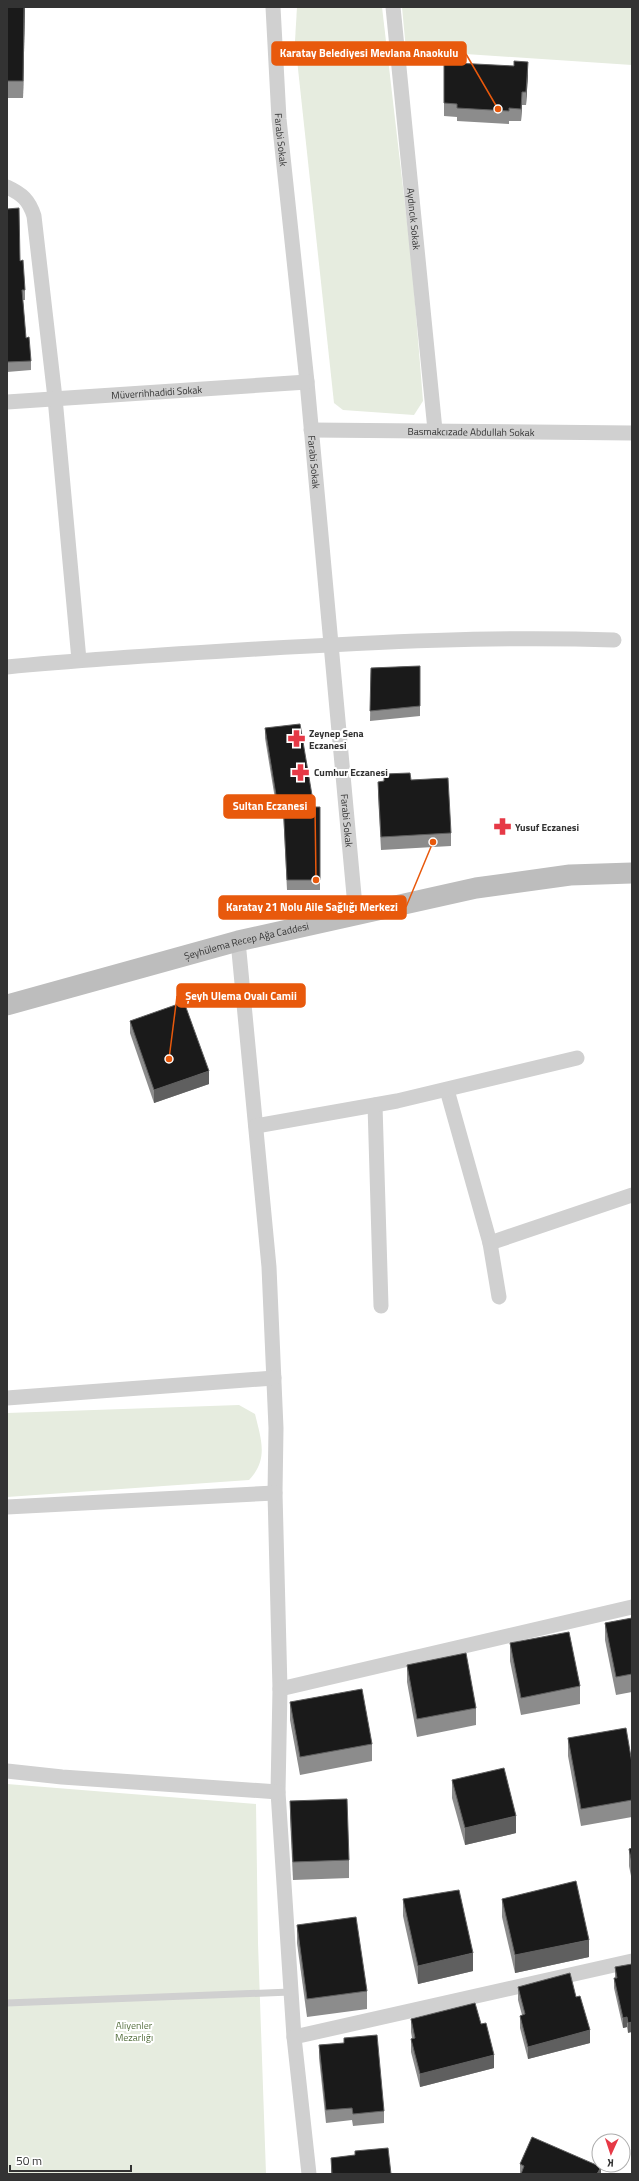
<svg xmlns="http://www.w3.org/2000/svg" width="639" height="2181" font-family="'Titillium Web',sans-serif">
  <rect width="100%" height="100%" fill="#fff"/>
  <!-- green -->
  <g fill="#e6ecdf">
    <polygon points="297,7 382,7 412,265 423,401 414,415 343,410 334,403 295,41"/>
    <polygon points="402,7 632,7 632,65 406,50"/>
    <path d="M 239,1405 L 255,1414 C 261,1439 269,1459 249,1480 L 7,1497 L 7,1413 Z"/>
    <polygon points="7,1784 256,1804 258,1943 266,2174 7,2174"/>
  </g>
  <g fill="none" stroke-linecap="round" stroke-linejoin="round">
    <!-- lane -->
    <polyline stroke="#d0d0d0" stroke-width="7" points="7,2003 290,1992"/>
    <!-- street -->
    <g stroke="#d0d0d0" stroke-width="15">
      <path id="s1" d="M 273,7 L 279,119 L 307,382 L 356,917"/>
      <path id="s2" d="M 393,7 L 435,430"/>
      <path d="M 7,187 C 22,194 29,200 34,216 L 55,398 L 79,660"/>
      <path id="s3" d="M 7,402 L 307,382"/>
      <path id="s4" d="M 311,430 L 632,433"/>
      <path d="M 7,667 C 90,659 173,654 257,649 C 376,642 495,636 614,640"/>
      <polyline points="238,941 269,1267 276,1428 275,1493 280,1689 278,1792 294,2037 309,2174"/>
      <polyline points="447,1090 490,1243 499,1297"/>
      <polyline points="375,1105 381,1306"/>
      <polyline points="256,1126 397,1101 577,1058"/>
      <polyline points="490,1243 632,1195"/>
      <polyline points="7,1398 274,1378"/>
      <polyline points="7,1507 275,1493"/>
      <polyline points="280,1689 632,1607"/>
      <polyline points="7,1771 62,1777 278,1792"/>
      <polyline points="294,2037 632,1961"/>
    </g>
    <!-- secondary -->
    <path stroke="#bdbdbd" stroke-width="21" id="s5" d="M 7,1005 L 238,941 L 476,888 L 570,875 L 632,873"/>
  </g>
  <!-- wall -->
  <g fill="#8c8c8c">
    <polygon points="7,7 25,7 23,98 7,98"/>
    <polygon points="444,57 457,63 528,75 526,105 522,105 521,121 509,121 509,124 457,121 457,117 444,116"/>
    <polygon points="7,209 20,261 25,290 25,300 23,300 26,338 31,361 31,370 7,372"/>
    <polygon points="420,666 420,716 370,721 371,668"/>
    <polygon points="265,728 314,807 320,807 320,890 287,890 283,810 277,811 265,738"/>
    <polygon points="384,774 411,780 451,833 451,846 381,850 378,795 378,782 384,782"/>
    <polygon points="130,1021 209,1084 154,1103 130,1033"/>
    <polygon points="632,1618 632,1692 616,1695 605,1640 605,1623"/>
    <polygon points="510,1643 580,1686 580,1704 521,1715 510,1661"/>
    <polygon points="407,1665 476,1708 476,1725 417,1737 407,1682"/>
    <polygon points="290,1702 372,1744 372,1761 300,1775 290,1720"/>
    <polygon points="568,1738 632,1763 632,1817 581,1826 568,1756"/>
    <polygon points="452,1780 516,1833 465,1845 452,1798"/>
    <polygon points="290,1801 349,1860 349,1878 293,1880 290,1818"/>
    <polygon points="632,1848 632,1881 629,1866 629,1849"/>
    <polygon points="403,1899 473,1971 418,1984 403,1916"/>
    <polygon points="502,1899 589,1957 515,1973 502,1917"/>
    <polygon points="297,1925 367,1991 367,2009 307,2017 297,1943"/>
    <polygon points="632,1964 628,2033 627,2027 623,2028 614,1988 614,1978 615,1978 615,1967"/>
    <polygon points="518,1987 576,1997 590,2043 528,2059 520,2028 520,2016 522,2015 518,2000"/>
    <polygon points="411,2019 481,2024 494,2068 420,2087 411,2052 411,2039 412,2038 411,2032"/>
    <polygon points="344,2038 384,2111 384,2123 353,2126 352,2120 326,2123 319,2058 319,2045 344,2043"/>
    <polygon points="355,2151 391,2174 331,2174 331,2158 355,2155"/>
    <polygon points="520,2164 601,2174 520,2174"/>
  </g>
  <!-- shaded-wall -->
  <g fill="#5f5f5f">
    <polygon points="24,7 25,7 23,98 23,81"/>
    <polygon points="528,62 528,75 526,105 526,92"/>
    <polygon points="522,92 522,105 521,121 521,109"/>
    <polygon points="209,1071 209,1084 154,1103 154,1090"/>
    <polygon points="516,1816 516,1833 465,1845 465,1828"/>
    <polygon points="589,1940 589,1957 515,1973 515,1955"/>
    <polygon points="473,1953 473,1971 418,1984 418,1966"/>
    <polygon points="627,2017 627,2027 623,2028 623,2018"/>
    <polygon points="632,2022 632,2032 628,2033 628,2023"/>
    <polygon points="590,2030 590,2043 528,2059 528,2047"/>
    <polygon points="494,2055 494,2068 420,2087 420,2074"/>
    <polygon points="601,2167 601,2174 597,2174"/>
  </g>
  <!-- building -->
  <g fill="#1a1a1a" stroke="#5f5f5f">
    <polygon points="7,7 24,7 23,81 7,81"/>
    <polygon points="444,57 457,58 456,63 514,66 514,61 528,62 526,92 522,92 521,109 509,108 509,111 457,108 457,104 444,103"/>
    <polygon points="19,208 20,261 23,260 25,290 22,290 26,338 29,337 31,361 7,362 7,209"/>
    <polygon points="420,666 420,706 370,711 371,668"/>
    <polygon points="300,724 314,807 320,807 320,880 287,880 283,800 277,801 265,728"/>
    <polygon points="410,773 411,780 448,778 451,833 381,837 378,782 384,781 384,774"/>
    <polygon points="184,1002 209,1071 154,1090 130,1021"/>
    <polygon points="632,1618 632,1674 616,1677 605,1623"/>
    <polygon points="569,1632 580,1686 521,1698 510,1643"/>
    <polygon points="466,1653 476,1708 417,1719 407,1665"/>
    <polygon points="362,1689 372,1744 300,1757 290,1702"/>
    <polygon points="626,1728 632,1763 632,1800 581,1809 568,1738"/>
    <polygon points="504,1768 516,1816 465,1828 452,1780"/>
    <polygon points="347,1799 349,1860 293,1862 290,1801"/>
    <polygon points="632,1848 632,1863 629,1849"/>
    <polygon points="576,1881 589,1940 515,1955 502,1899"/>
    <polygon points="459,1890 473,1953 418,1966 403,1899"/>
    <polygon points="356,1917 367,1991 307,1999 297,1925"/>
    <polygon points="632,1964 632,2022 628,2023 627,2017 623,2018 614,1978 617,1978 615,1967"/>
    <polygon points="570,1973 576,1997 580,1996 590,2030 528,2047 520,2016 525,2014 518,1987"/>
    <polygon points="475,2003 481,2024 486,2023 494,2055 420,2074 411,2039 415,2038 411,2019"/>
    <polygon points="377,2035 384,2111 353,2114 352,2108 326,2110 319,2045 344,2043 344,2038"/>
    <polygon points="532,2137 601,2167 597,2174 521,2174 524,2166 520,2164"/>
    <polygon points="388,2148 391,2174 332,2174 331,2158 355,2155 355,2151"/>
  </g>
  <!-- icons -->
  <defs>
    <symbol id="pharmacy-bare" viewBox="-9 -9 18 18"><path d="M-2-6h4v4h4v4h-4v4h-4v-4h-4v-4h4Z" fill="#e63946" stroke="#fff" stroke-width="2.5" paint-order="stroke"/></symbol>
  </defs>
  <g fill-rule="evenodd">
    <use href="#pharmacy-bare" x="284" y="726" width="25" height="25"/>
    <use href="#pharmacy-bare" x="288" y="760" width="25" height="25"/>
    <use href="#pharmacy-bare" x="490" y="814" width="25" height="25"/>
  </g>
  <g text-anchor="middle" stroke-width="4" stroke-linejoin="round" paint-order="stroke">
    <!-- street labels -->
    <g font-size="10" fill="#333" stroke="#fff">
      <text dy="4" stroke="none"><textPath href="#s1" startOffset="133">Farabi Sokak</textPath></text>
      <text dy="4" stroke="none"><textPath href="#s2" startOffset="213">Aydıncık Sokak</textPath></text>
      <text dy="4" stroke="none"><textPath href="#s3" startOffset="150">Müverrihhadidi Sokak</textPath></text>
      <text dy="4" stroke="none"><textPath href="#s4" startOffset="160">Basmakcızade Abdullah Sokak</textPath></text>
      <text dy="4" stroke="none"><textPath href="#s1" startOffset="457">Farabi Sokak</textPath></text>
      <text dy="4" stroke="none"><textPath href="#s1" startOffset="817">Farabi Sokak</textPath></text>
      <text dy="4" stroke="none"><textPath href="#s5" startOffset="248">Şeyhülema Recep Ağa Caddesi</textPath></text>
    </g>
    <!-- poi labels -->
    <g font-size="10" font-weight="bold" fill="#333" stroke="#fff" text-anchor="start">
      <text x="309" y="737">Zeynep Sena<tspan x="309" dy="12">Eczanesi</tspan></text>
      <text x="314" y="776">Cumhur Eczanesi</text>
      <text x="515" y="831">Yusuf Eczanesi</text>
    </g>
    <!-- park labels -->
    <g font-size="10" fill="#56703f" stroke="#fff">
      <text x="134" y="2029">Aliyenler<tspan x="134" dy="12">Mezarlığı</tspan></text>
    </g>
  </g>
  <!-- callouts -->
  <path fill="none" stroke="#e8590c" stroke-width="1.5" d="M498 109L466 54M316 880L315 807M433 842L406 907M169 1059L177 996"/>
  <g fill="#e8590c" stroke="#fff" stroke-width="1.5">
    <circle cx="498" cy="109" r="4"/>
    <circle cx="316" cy="880" r="4"/>
    <circle cx="433" cy="842" r="4"/>
    <circle cx="169" cy="1059" r="4"/>
  </g>
  <g fill="#e8590c" stroke="#e8590c" stroke-width="1.5">
    <rect x="272" y="42" width="194" height="23" rx="4"/>
    <rect x="224" y="795" width="91" height="23" rx="4"/>
    <rect x="219" y="896" width="187" height="23" rx="4"/>
    <rect x="177" y="984" width="128" height="23" rx="4"/>
  </g>
  <g font-size="11" text-anchor="middle" font-weight="bold" fill="#fff">
    <text x="369" y="57">Karatay Belediyesi Mevlana Anaokulu</text>
    <text x="270" y="810">Sultan Eczanesi</text>
    <text x="312" y="911">Karatay 21 Nolu Aile Sağlığı Merkezi</text>
    <text x="241" y="1000">Şeyh Ulema Ovalı Camii</text>
  </g>
  <!-- border -->
  <rect width="639" height="2181" fill="none" stroke="#333333" stroke-width="16"/>
  <!-- north arrow -->
  <g transform="translate(611 2153) rotate(183)"><circle r="19" fill="#ffffff" stroke="#adadad"/>
  <path d="M0-3L7 15L0 10L-7 15Z" fill="#e63946"/>
  <text y="-6" font-size="11" font-weight="bold" text-anchor="middle" fill="#333333">K</text>
  </g>
  <!-- scale -->
  <path d="M10 2165v6h121v-6" fill="none" stroke="#333333" stroke-width="2"/>
  <text x="16" y="2165" font-size="12" fill="#333333" stroke="#ffffff" stroke-width="3" paint-order="stroke">50 m</text>
</svg>
